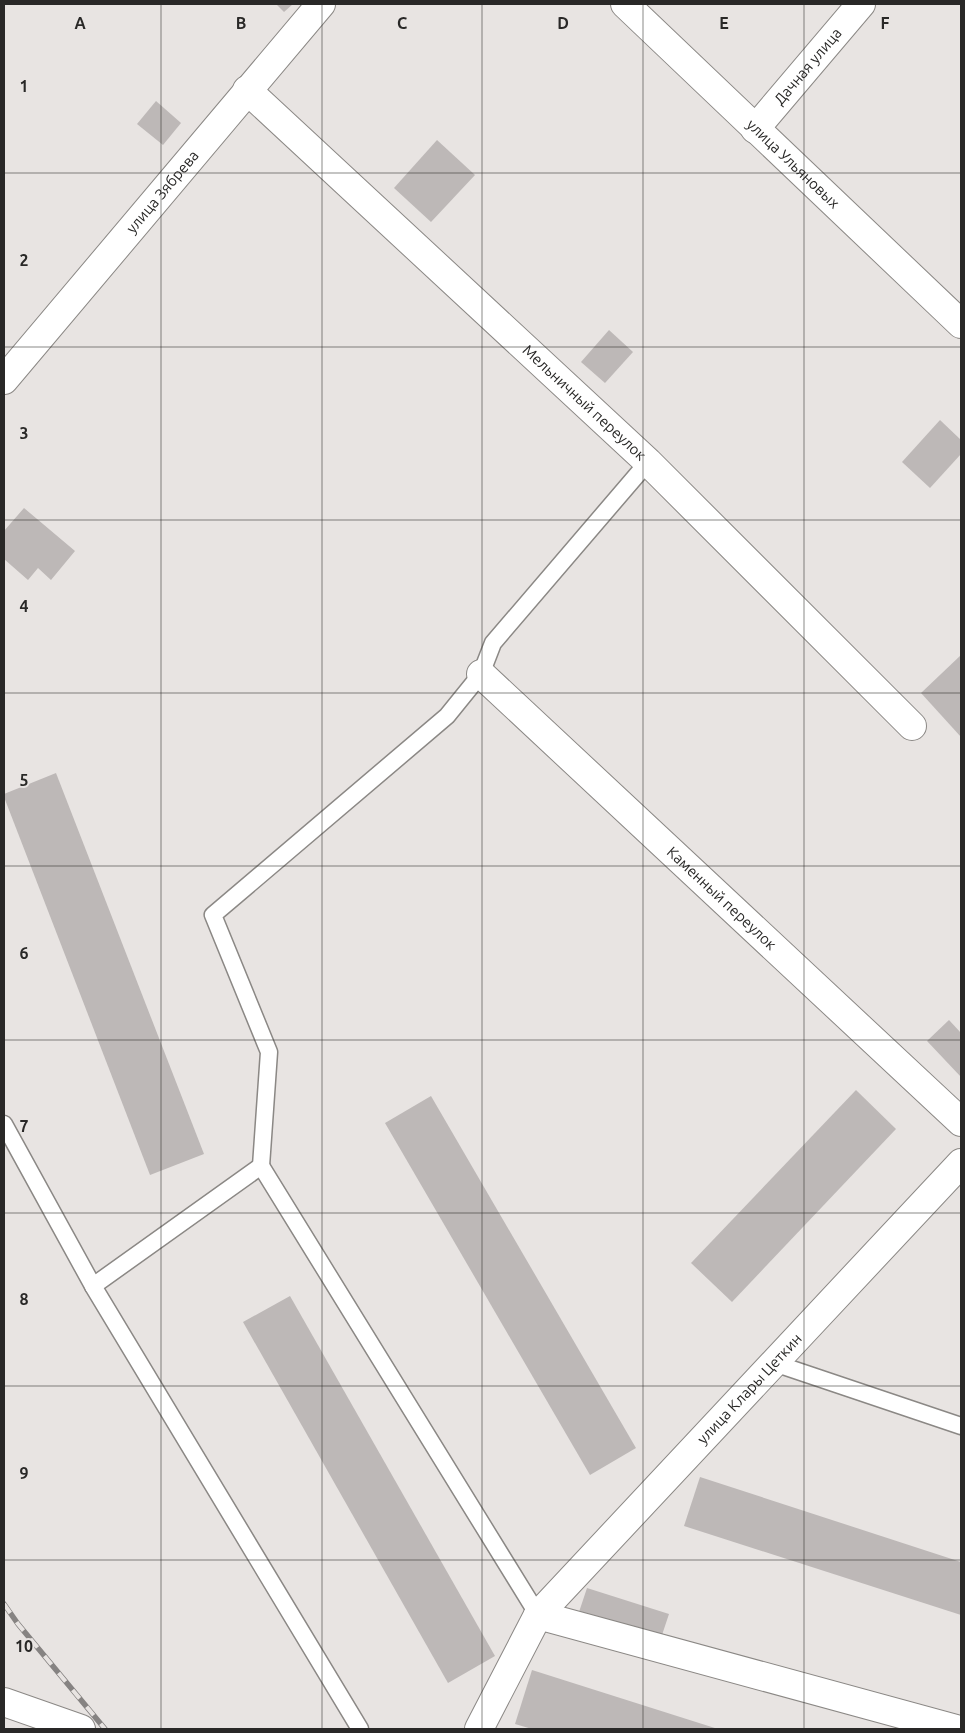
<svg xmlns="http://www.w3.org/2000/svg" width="965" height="1733" font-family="Ubuntu,sans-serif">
  <rect width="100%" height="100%" fill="#e8e4e2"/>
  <!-- building -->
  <g fill="#bdb8b7">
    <polygon points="276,4 293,4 284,12"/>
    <polygon points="156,101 181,123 163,145 137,124"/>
    <polygon points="437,140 475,175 431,222 394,188"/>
    <polygon points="609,330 633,352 605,383 581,362"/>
    <polygon points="940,420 961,440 961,454 930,488 902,462"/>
    <polygon points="24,508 75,551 51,580 38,568 28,580 4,559 4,531"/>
    <polygon points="961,655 961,737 921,693"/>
    <polygon points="56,773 204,1154 150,1175 4,797 4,794"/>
    <polygon points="949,1020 961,1033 961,1077 927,1041"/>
    <polygon points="856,1090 896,1129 732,1302 691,1263"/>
    <polygon points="431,1096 636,1448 590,1475 385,1123"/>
    <polygon points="290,1296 495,1656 448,1683 243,1322"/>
    <polygon points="700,1477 961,1562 961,1615 684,1526"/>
    <polygon points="587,1588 669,1614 660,1641 578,1615"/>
    <polygon points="532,1670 718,1729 532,1729 515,1724"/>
  </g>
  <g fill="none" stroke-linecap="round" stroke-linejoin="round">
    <defs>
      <g id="lane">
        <polyline points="4,1124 93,1286 360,1729"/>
        <polyline points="261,1166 269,1052 213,915 447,716 481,674 493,643 648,462"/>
        <polyline points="93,1286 261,1166 538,1615"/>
        <polyline points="774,1363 961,1426"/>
      </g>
      <g id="street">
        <path id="s1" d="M 247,90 L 648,462 L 912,726"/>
        <path id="s2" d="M 755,129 L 861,4"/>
        <path id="s3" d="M 4,380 L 321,4"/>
        <path id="s4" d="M 481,674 L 961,1122"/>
        <polyline points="538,1615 956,1729"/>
        <path id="s5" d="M 479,1729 L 538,1615 L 961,1163"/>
      </g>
      <g id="secondary">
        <path id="s6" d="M 625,4 L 961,324"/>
        <polyline points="4,1702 81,1729"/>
      </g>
    </defs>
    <!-- lane casing -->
    <use href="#lane" stroke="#8b8885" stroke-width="19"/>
    <!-- street casing -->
    <use href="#street" stroke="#8b8885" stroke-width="30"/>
    <!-- secondary casing -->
    <use href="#secondary" stroke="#8b8885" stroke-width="30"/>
    <!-- lane -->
    <use href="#lane" stroke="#fff" stroke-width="16"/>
    <!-- street -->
    <use href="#street" stroke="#fff" stroke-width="28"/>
    <!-- secondary -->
    <use href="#secondary" stroke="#fff" stroke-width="28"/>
    <defs>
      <polyline id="rail" points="4,1604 18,1624 105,1729"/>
    </defs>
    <!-- rail casing -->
    <use href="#rail" stroke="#868382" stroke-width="5.5"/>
    <!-- rail -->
    <use href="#rail" stroke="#e8e4e2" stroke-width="4" stroke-dasharray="11" stroke-linecap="butt"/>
  </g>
  <!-- grid -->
  <path fill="none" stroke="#292827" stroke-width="1" stroke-opacity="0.55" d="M 161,4 L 161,1729M 322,4 L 322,1729M 482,4 L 482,1729M 643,4 L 643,1729M 804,4 L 804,1729M 4,173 L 961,173M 4,347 L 961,347M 4,520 L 961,520M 4,693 L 961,693M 4,866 L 961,866M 4,1040 L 961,1040M 4,1213 L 961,1213M 4,1386 L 961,1386M 4,1560 L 961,1560"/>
  <g text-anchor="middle" stroke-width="4" stroke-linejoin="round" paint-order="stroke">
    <!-- street labels -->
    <g font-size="15" fill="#292827" stroke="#e8e4e2">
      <text dy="5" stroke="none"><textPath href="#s2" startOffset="82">Дачная улица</textPath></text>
      <text dy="5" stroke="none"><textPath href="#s6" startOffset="232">улица Ульяновых</textPath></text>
      <text dy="5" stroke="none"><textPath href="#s3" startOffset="246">улица Зябрева</textPath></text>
      <text dy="5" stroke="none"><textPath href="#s1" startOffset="460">Мельничный переулок</textPath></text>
      <text dy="5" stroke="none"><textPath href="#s4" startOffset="329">Каменный переулок</textPath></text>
      <text dy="5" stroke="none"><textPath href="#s5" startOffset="438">улица Клары Цеткин</textPath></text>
    </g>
  </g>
  <g font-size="16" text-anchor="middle" font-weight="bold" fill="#292827" stroke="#e8e4e2" stroke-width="4" stroke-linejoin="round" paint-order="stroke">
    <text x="80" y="29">A</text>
    <text x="241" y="29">B</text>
    <text x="402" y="29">C</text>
    <text x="563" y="29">D</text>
    <text x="724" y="29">E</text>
    <text x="885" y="29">F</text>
    <text x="24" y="92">1</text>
    <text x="24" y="266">2</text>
    <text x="24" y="439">3</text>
    <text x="24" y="612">4</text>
    <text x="24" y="786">5</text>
    <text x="24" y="959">6</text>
    <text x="24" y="1132">7</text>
    <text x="24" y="1305">8</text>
    <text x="24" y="1479">9</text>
    <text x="24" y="1652">10</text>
  </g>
  <!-- border -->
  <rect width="965" height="1733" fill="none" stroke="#292827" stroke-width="10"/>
</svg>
